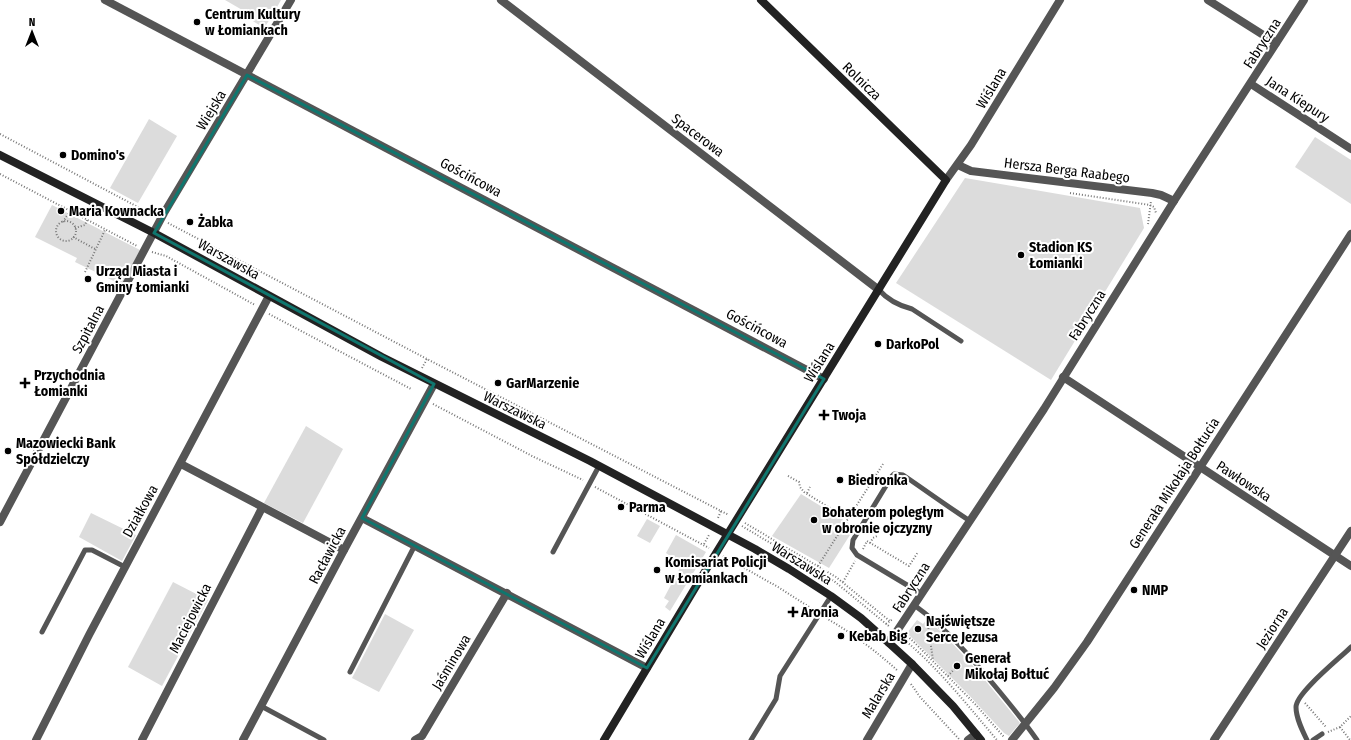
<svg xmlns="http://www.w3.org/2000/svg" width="1351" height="740" font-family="'Fira Sans Condensed',sans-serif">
  <rect width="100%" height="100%" fill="#fff"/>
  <!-- green -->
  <g fill="#dcdcdc">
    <polygon points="225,0 281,0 272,16 263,11 262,14 270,19 264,28 242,14 244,11"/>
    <polygon points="149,119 177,136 138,203 110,188"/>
    <polygon points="1315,137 1351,160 1351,204 1295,167"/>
    <polygon points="965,178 1140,208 1144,228 1051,380 896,283"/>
    <polygon points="52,205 140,250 122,285 75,262 77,258 35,237"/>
    <polygon points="306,426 343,449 303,523 264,503"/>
    <polygon points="801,494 855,527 829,568 772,536"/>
    <polygon points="91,513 136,535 122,561 79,537"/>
    <polygon points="647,519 660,526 650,543 637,536"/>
    <polygon points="676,535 706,552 670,611 665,607 669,601 664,598 682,564 666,553"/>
    <polygon points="173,582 208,600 162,686 128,667"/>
    <polygon points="385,614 414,630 379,692 352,678"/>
    <path d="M 927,619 C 962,650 990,686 1020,723 L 1009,736 L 1004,733 L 967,693 L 907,633 L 917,620 L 923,624 Z"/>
  </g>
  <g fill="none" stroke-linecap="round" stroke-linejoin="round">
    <!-- path -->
    <g stroke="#777" stroke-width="2" stroke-dasharray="1 2" stroke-linecap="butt">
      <polyline points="0,134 153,215"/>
      <polyline points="0,174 137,246"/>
      <polyline points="1070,193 1150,205 1154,207 1156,213"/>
      <circle cx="66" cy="231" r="10"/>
      <polyline points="63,222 70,211"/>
      <polyline points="168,223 427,359 721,511 718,518"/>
      <polyline points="1148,224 1151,201"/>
      <polyline points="75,228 85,225 87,220"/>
      <polyline points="73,237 95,249"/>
      <polyline points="152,252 166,256 255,305"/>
      <polyline points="85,272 105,230"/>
      <polyline points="269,314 411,389"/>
      <polyline points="422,368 427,359"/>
      <polyline points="433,404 534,457 583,480"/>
      <polyline points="788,476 799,482 800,487 804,492 848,519"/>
      <polyline points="595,487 709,548"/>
      <polyline points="807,493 810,487"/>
      <polyline points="721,511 729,515"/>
      <polyline points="745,523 836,577 891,622"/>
      <polyline points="742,526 834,581 890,627"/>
      <polyline points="870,543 873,538 877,536"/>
      <polyline points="704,544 709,535"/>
      <polyline points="863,549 867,541 909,566 918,552"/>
      <polyline points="723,556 778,587 814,610"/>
      <polyline points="818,566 883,464"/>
      <polyline points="843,582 855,561"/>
      <path d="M 826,618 C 852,633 876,651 898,671"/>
      <polyline points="886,624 893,619"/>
      <polyline points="928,625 933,660"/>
      <polyline points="905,634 914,642 976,705 1004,737"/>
      <path d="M 902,638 C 938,667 967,705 997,740"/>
      <polyline points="948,676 957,666"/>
      <polyline points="911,684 920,697 959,739"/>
      <polyline points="1305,703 1326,727"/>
      <polyline points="1340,727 1350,740"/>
      <polyline points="1328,732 1340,727 1351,716"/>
    </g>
    <!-- lane -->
    <g stroke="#555" stroke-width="5">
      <path d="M 879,290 C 887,299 900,306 912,309 L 961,341"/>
      <polyline points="553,552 599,466"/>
      <path d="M 922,594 L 857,555 L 852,548 L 853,540 L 892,476 L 894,474 L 903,475 C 925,490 947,506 970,521"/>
      <path d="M 914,605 C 945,627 970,656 994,685 C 1009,703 1024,721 1037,740"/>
      <polyline points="42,632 85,550 92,550 125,567"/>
      <polyline points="350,672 415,545"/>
      <polyline points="261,706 324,740"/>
      <polyline points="751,740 776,699 780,676 831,596"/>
      <path d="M 1307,740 C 1302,730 1296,718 1296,707 C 1296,693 1340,658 1351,647"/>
      <polyline points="1313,740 1322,734"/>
    </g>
    <!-- street -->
    <g stroke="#555" stroke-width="8">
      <polyline points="105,0 824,379"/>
      <polyline points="501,0 879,290"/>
      <polyline points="1208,0 1276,43"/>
      <polyline points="1251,84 1351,149"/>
      <polyline points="958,165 971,171 1152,193 1161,195 1174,201"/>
      <polyline points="946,180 971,145 1060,0"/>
      <polyline points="1063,377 1351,566"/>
      <polyline points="181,464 344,550"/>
      <polyline points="362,518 647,668"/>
      <polyline points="0,522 164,213 291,0"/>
      <polyline points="889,643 1044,409 1174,201 1304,0"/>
      <polyline points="36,740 89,635 269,296"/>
      <polyline points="142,740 262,508"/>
      <polyline points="243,740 344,550 434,384"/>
      <polyline points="415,740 422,736 507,593"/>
      <polyline points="867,740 912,664"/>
      <polyline points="968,740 976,734"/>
      <polyline points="1012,740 1054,688 1087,642 1351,234"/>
      <polyline points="1214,740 1351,531"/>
    </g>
    <!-- secondary -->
    <g stroke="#222" stroke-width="8">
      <polyline points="0,155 154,233 382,357 590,461 755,549 789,569 831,596 861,618 889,643 912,664 953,706 981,740"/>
      <polyline points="604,740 713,558 946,180 761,0"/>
    </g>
  </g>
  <!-- marked area -->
  <path fill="none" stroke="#0f766e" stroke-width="3" stroke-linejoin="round" d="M 247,75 L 824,379 L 647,668 L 362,518 L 434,384 L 154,233 Z"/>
  <!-- markers -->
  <g fill="#000" stroke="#fff" stroke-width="1.5">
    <circle cx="197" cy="22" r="4"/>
    <circle cx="63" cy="155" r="4"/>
    <circle cx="61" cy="211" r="4"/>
    <circle cx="190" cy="222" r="4"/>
    <circle cx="1021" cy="255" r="4"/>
    <circle cx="88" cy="279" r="4"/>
    <circle cx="878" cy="344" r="4"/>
    <path d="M23 377h4v4h4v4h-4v4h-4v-4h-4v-4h4z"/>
    <circle cx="498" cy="383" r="4"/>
    <path d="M822 409h4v4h4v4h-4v4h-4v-4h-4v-4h4z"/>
    <circle cx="8" cy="451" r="4"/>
    <circle cx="840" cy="480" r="4"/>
    <circle cx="621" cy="507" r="4"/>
    <circle cx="814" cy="520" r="4"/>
    <circle cx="657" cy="570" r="4"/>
    <circle cx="1134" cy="590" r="4"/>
    <path d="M791 606h4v4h4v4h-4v4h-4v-4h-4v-4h4z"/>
    <circle cx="918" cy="629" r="4"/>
    <circle cx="841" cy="636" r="4"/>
    <circle cx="957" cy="666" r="4"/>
  </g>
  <g text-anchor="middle" stroke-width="4" stroke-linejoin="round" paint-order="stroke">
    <!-- poi labels -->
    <g font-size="14" font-weight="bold" fill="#000" stroke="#fff" text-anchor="start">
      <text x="205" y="19">Centrum Kultury<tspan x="205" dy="16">w Łomiankach</tspan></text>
      <text x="71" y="160">Domino's</text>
      <text x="69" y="216">Maria Kownacka</text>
      <text x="198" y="227">Żabka</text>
      <text x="1029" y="252">Stadion KS<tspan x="1029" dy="16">Łomianki</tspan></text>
      <text x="96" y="276">Urząd Miasta i<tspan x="96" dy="16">Gminy Łomianki</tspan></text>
      <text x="886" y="349">DarkoPol</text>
      <text x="34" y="380">Przychodnia<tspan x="34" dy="16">Łomianki</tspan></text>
      <text x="506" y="388">GarMarzenie</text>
      <text x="832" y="420">Twoja</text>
      <text x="16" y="448">Mazowiecki Bank<tspan x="16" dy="16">Spółdzielczy</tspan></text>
      <text x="848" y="485">Biedronka</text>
      <text x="629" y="512">Parma</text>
      <text x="822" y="517">Bohaterom poległym<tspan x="822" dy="16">w obronie ojczyzny</tspan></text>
      <text x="665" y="567">Komisariat Policji<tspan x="665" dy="16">w Łomiankach</tspan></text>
      <text x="1142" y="595">NMP</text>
      <text x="801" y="617">Aronia</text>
      <text x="926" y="626">Najświętsze<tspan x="926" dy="16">Serce Jezusa</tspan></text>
      <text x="849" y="641">Kebab Big</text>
      <text x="965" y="663">Generał<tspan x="965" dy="16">Mikołaj Bołtuć</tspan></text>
    </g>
    <!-- street labels -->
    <g font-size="14" fill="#000" stroke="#fff">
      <text transform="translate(1262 43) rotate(-57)" y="5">Fabryczna</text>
      <text transform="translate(862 81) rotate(44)" y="5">Rolnicza</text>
      <text transform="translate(991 88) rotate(-59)" y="5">Wiślana</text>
      <text transform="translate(1298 99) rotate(33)" y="5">Jana Kiepury</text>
      <text transform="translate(211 110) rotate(-59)" y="5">Wiejska</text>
      <text transform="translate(698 135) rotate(37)" y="5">Spacerowa</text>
      <text transform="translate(1067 170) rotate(7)" y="5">Hersza Berga Raabego</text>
      <text transform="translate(471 177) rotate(28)" y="5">Gościńcowa</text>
      <text transform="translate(229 259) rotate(29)" y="5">Warszawska</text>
      <text transform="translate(1087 315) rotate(-58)" y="5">Fabryczna</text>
      <text transform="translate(757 328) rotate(28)" y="5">Gościńcowa</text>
      <text transform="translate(88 329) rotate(-62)" y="5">Szpitalna</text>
      <text transform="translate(819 362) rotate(-58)" y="5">Wiślana</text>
      <text transform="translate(515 410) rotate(26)" y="5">Warszawska</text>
      <text transform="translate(1244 481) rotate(33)" y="5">Pawłowska</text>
      <text transform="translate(1174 483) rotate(-57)" y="5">Generała Mikołaja Bołtucia</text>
      <text transform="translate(140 511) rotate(-61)" y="5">Działkowa</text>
      <text transform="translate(327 555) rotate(-62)" y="5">Racławicka</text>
      <text transform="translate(802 563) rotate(32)" y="5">Warszawska</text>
      <text transform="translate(911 587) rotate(-57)" y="5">Fabryczna</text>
      <text transform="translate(190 618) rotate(-63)" y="5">Maciejowicka</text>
      <text transform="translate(1272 628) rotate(-57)" y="5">Jeziorna</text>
      <text transform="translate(650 638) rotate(-59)" y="5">Wiślana</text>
      <text transform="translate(451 662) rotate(-59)" y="5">Jaśminowa</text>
      <text transform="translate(878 695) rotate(-59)" y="5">Malarska</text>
    </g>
  </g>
  <!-- north arrow -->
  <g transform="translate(32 32)" stroke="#ffffff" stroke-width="3" paint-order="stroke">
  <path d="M0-3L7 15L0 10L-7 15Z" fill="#000000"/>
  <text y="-6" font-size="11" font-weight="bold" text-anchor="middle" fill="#000000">N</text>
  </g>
</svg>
